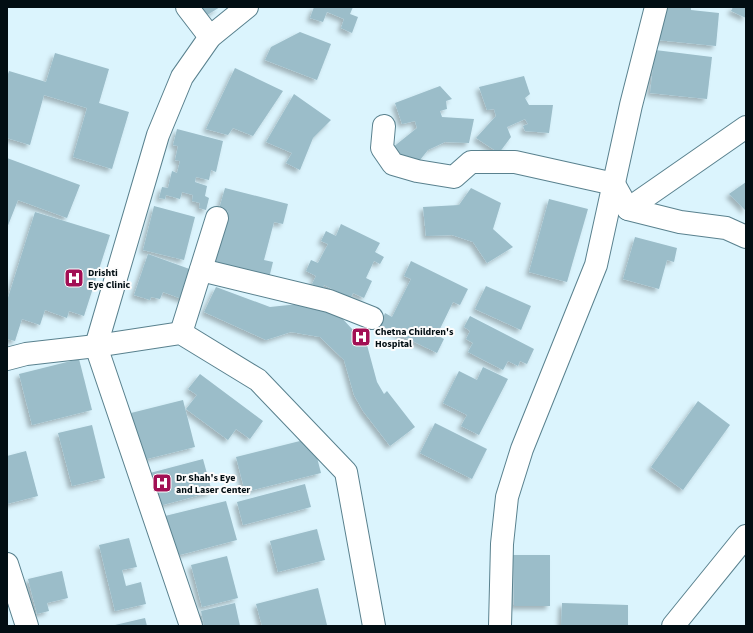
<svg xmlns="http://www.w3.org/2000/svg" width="753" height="633" font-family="'Source Sans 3',sans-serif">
  <defs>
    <filter id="shadow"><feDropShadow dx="-3.5" dy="3.5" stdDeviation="2" flood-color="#0004"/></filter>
  </defs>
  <rect width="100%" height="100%" fill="#dbf4fd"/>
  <!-- building -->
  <g fill="#9bbdc9" filter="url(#shadow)">
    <polygon points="197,7 220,7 204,17"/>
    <polygon points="314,7 353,7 350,14 358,17 352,33 341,28 344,19 327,12 323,22 310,18"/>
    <polygon points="661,7 691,7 691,10 719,13 716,46 657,40"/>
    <polygon points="733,7 746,7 746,18 731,11"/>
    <polygon points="300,32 331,44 317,80 265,60 271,47"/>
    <polygon points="655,50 712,57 707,99 650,93"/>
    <polygon points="55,53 109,69 99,103 129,112 112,169 73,157 87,108 44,95 30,145 7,138 7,77 9,71 46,82"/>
    <polygon points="235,68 283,91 253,136 233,128 228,135 206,129"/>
    <polygon points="524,76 530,94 525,98 529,105 553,105 549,133 525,131 523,126 528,124 525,119 507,127 511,137 499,153 476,138 496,116 494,109 487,110 479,87"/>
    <polygon points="440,86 452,99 446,101 447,109 440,111 442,117 474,119 469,143 445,142 428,150 416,165 392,148 417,128 415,121 402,124 395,103"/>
    <polygon points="294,94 331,120 313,138 300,170 286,163 292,153 266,142"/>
    <polygon points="177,129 223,141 216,172 211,170 209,180 196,177 195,182 207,186 205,196 209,198 206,210 199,208 200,203 192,201 193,195 182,192 180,199 166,195 165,199 159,198 162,187 168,188 172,171 177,173 180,161 175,160 178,146 173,145"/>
    <polygon points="7,158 80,185 67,218 18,200 7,228"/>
    <polygon points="746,182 746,211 729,194"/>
    <polygon points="225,188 288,204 283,224 274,222 264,260 273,262 269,278 206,262 218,248 228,211 219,209"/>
    <polygon points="471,188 501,203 493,229 513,247 487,263 473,242 452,235 426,236 423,207 459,205"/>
    <polygon points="549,199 588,209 567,282 529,272"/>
    <polygon points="154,206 195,217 184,260 143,250"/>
    <polygon points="35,212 110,235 84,316 69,311 67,318 45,310 40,325 22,319 15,341 7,339 7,301"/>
    <polygon points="341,224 380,243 375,252 384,257 380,264 374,261 366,278 372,281 364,298 353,293 349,302 336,295 338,292 324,285 323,289 312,284 316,276 306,271 311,260 318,263 328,244 321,241 326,231 336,236"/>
    <polygon points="635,237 677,248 674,262 667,260 659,289 623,279"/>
    <polygon points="148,254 195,271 185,300 163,292 160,299 151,297 150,300 134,295"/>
    <polygon points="411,261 468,289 460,305 453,302 437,335 444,339 437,353 380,325 385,313 392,317 411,279 404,276"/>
    <polygon points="486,286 531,306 521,330 475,309"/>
    <polygon points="216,287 270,307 308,303 339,315 367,345 377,382 384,394 387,391 415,427 390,446 363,411 354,395 344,360 320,337 291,332 266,340 204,312"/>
    <polygon points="470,316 534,349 527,364 520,361 518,366 508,361 503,370 468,352 473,343 466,339 470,331 464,327"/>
    <polygon points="79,359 92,410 32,425 19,374"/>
    <polygon points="483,367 508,379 479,435 461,426 467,415 443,403 459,371 477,380"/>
    <polygon points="200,374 263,421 250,439 236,429 228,440 186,409 197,395 188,389"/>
    <polygon points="183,400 195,447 143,460 131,413"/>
    <polygon points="698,401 730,425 683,490 651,467"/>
    <polygon points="435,423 487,449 472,479 420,453"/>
    <polygon points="92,425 105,478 72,486 58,433"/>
    <polygon points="312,438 321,473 245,492 236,457"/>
    <polygon points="26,451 38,496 7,504 7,456"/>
    <polygon points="203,459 212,492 159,506 150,473"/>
    <polygon points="305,484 311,507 243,525 237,502"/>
    <polygon points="226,501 237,540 176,556 165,516"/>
    <polygon points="317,529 325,560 278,572 270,541"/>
    <polygon points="129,538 137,567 122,570 126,586 141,582 146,604 115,611 99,545"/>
    <polygon points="513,555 550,555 550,606 514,606"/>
    <polygon points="227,556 238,598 202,607 191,565"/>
    <polygon points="62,571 68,598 47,603 49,611 37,614 28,579"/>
    <polygon points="318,588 327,625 262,626 256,604"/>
    <polygon points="235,603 240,626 204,626 201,611"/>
    <polygon points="562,603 628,605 628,626 561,626"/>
    <polygon points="145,618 147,626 115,626 115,625"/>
  </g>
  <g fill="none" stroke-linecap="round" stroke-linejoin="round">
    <defs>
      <g id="minor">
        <polyline points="187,7 210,37"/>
        <polyline points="384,126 382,148 393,164 417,171 454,177 471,162 515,162 614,184 628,209 680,222 726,228 746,237"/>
        <polyline points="628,209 746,127"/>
        <polyline points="201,270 329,301 372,318"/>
        <polyline points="181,333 217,218"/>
        <polyline points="7,359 26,354 96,346 181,333 258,380 346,472 374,626"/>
        <polyline points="7,564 27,626"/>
        <polyline points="191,626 96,346 158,135 182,77 210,37 247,7"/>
        <polyline points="673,626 746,536"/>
      </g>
      <polyline id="major" points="500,626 502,544 507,497 522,449 596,265 631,105 656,7"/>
    </defs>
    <!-- minor casing -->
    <use href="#minor" stroke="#59818e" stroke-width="24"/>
    <!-- major casing -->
    <use href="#major" stroke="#59818e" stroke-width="24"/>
    <!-- minor -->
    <use href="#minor" stroke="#fff" stroke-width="22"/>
    <!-- major -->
    <use href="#major" stroke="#fff" stroke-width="22"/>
  </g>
  <!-- icons -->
  <defs>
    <symbol id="hospital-square" viewBox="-11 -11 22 22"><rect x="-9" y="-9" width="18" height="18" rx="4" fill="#a20f54" stroke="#fcfcfc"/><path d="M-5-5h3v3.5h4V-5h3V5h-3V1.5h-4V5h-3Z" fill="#fff"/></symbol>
  </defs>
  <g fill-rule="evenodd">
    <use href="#hospital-square" x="63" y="267" width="22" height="22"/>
    <use href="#hospital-square" x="350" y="326" width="22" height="22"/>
    <use href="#hospital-square" x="151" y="472" width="22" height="22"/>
  </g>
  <g text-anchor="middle" stroke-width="4" stroke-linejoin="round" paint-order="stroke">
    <!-- poi labels -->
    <g font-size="10" font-weight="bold" fill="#020e13" stroke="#fcfcfc" text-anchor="start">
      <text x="88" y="276">Drishti<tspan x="88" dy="12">Eye Clinic</tspan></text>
      <text x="375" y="335">Chetna Children's<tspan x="375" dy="12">Hospital</tspan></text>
      <text x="176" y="481">Dr Shah's Eye<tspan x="176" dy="12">and Laser Center</tspan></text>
    </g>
  </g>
  <!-- border -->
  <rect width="753" height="633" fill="none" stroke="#020e13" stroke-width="16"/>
</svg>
